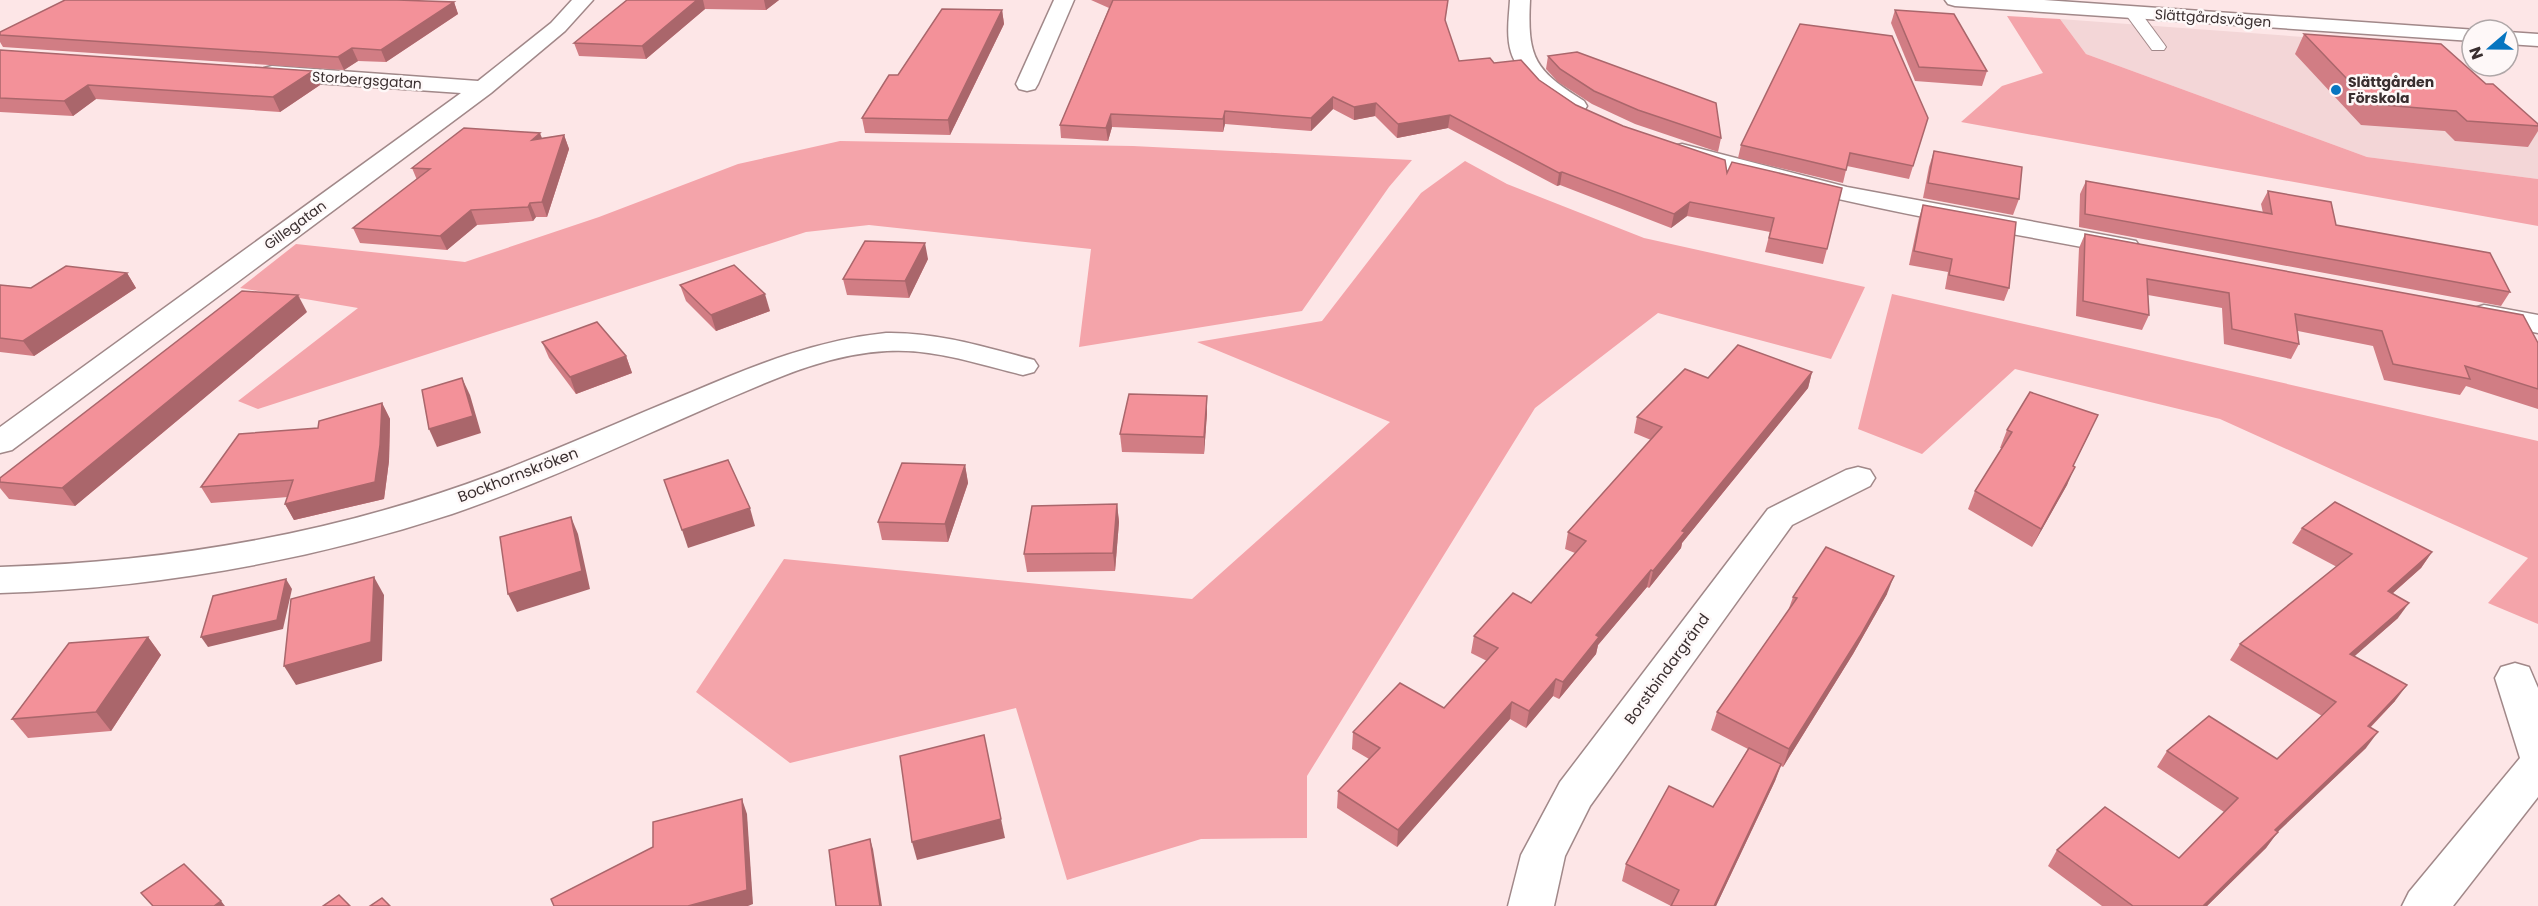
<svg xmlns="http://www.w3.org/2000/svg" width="2538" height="906" font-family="Poppins,sans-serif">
  <rect width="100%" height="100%" fill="#fde6e7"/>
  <!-- built -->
  <polygon fill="#f3d6d7" points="2060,19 2427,46 2538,123 2538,179 2367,157 2086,54"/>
  <!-- forest -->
  <g fill="#f4a4aa">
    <polygon points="2007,16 2060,19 2086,54 2367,157 2538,179 2538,226 1961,122 2002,86 2043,73"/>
    <polygon points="840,141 1133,146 1412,160 1389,187 1302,311 1079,347 1091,249 869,225 806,232 258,409 238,401 358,308 240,288 296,244 465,262 599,217 738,164"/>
    <polygon points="1465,161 1507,184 1644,238 1865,287 1831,359 1658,313 1535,408 1307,776 1307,838 1201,839 1067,880 1016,708 790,763 696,692 784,559 1192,599 1390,422 1197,342 1322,321 1421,193"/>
    <polygon points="1892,294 2538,441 2538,624 2488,603 2528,558 2220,419 2015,369 1922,454 1858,429"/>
  </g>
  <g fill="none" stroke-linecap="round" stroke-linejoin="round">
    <defs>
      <polygon id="lane" points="2132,7 2138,9 2164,44 2166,47 2164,50 2152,50 2124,12"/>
      <g id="street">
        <polygon points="572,0 593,0 565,31 491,93 12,450 0,453 0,427 461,93 272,80 264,78 261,73 264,68 272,66 478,81 551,23"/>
        <polygon points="1054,0 1074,0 1038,84 1035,89 1027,91 1019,89 1016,84"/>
        <path d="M 1510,0 L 1530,0 C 1527,59 1535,70 1584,101 L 1587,106 L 1584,111 C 1559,117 1518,76 1511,52 C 1506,35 1509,17 1510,0 Z"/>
        <path d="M 1682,144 L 1847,187 L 2126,239 L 2136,241 L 2140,247 L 2136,253 L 2126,255 C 1974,227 1822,201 1673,156 L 1670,151 L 1673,146 Z"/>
        <polygon points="2484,305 2538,315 2538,333 2474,320 2470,314 2474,308"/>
        <path d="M 886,333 C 937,332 985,347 1034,360 L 1038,366 L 1034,372 L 1023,375 C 978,364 933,348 887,351 C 824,354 766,383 709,407 C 624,444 540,484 452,514 C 305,562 155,588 0,593 L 0,567 C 170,562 335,534 494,474 C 561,448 626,419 692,392 C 755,365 817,340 886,333 Z"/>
        <polygon points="1858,467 1870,470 1875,478 1870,486 1792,525 1590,806 1565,856 1554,906 1508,906 1521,855 1560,782 1768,509 1846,470"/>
        <polygon points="2515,663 2529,667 2538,688 2538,797 2453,906 2402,906 2409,892 2520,758 2495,678 2501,667"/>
      </g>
      <g id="secondary">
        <polygon points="1945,0 2044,0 2477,30 2472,30 2472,41 1955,6 1948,4"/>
        <polygon points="2508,32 2538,34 2538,46 2508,44"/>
      </g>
    </defs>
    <!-- lane casing -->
    <use href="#lane" stroke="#a18889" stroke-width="2"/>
    <!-- street casing -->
    <use href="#street" stroke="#a18889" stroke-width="3"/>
    <!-- secondary casing -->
    <use href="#secondary" stroke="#a18889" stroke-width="3"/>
    <!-- lane -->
    <use href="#lane" fill="#fff" fill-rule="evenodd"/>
    <!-- street -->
    <use href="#street" fill="#fff" fill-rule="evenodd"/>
    <!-- secondary -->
    <use href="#secondary" fill="#fff" fill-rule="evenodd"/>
  </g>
  <!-- wall -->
  <g fill="#d17d84">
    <polygon points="627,0 779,0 766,10 705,9 646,59 579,56 574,43"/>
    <polygon points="1091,0 1448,0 1445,22 1459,61 1494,63 1539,80 1576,105 1727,173 1827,249 1823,264 1765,252 1770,232 1687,216 1671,228 1560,185 1557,186 1448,128 1397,138 1375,116 1354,120 1333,109 1311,131 1225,124 1223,132 1112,127 1108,141 1061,138 1060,125 1109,8"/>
    <polygon points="454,2 458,14 386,62 358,61 344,70 3,47 0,42 0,32"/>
    <polygon points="1002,10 1004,24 950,135 865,133 862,118 898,75"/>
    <polygon points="1895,10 1987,71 1982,86 1915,81 1891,23"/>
    <polygon points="2304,34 2486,84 2538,124 2538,131 2528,147 2455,141 2445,131 2361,125 2295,54"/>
    <polygon points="0,50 313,71 320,85 280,112 96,99 73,116 0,112"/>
    <polygon points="1548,56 1721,138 1718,152 1635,124 1592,104 1558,82 1546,69"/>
    <polygon points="1928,118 1909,179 1847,166 1843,183 1738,158 1741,145"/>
    <polygon points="564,135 569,149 547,217 536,217 533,221 477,225 447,250 360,243 353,228 417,180 412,168 542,138"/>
    <polygon points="1934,151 2019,199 2013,215 1923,198 1929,167"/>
    <polygon points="2086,181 2263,213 2261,204 2268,191 2336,225 2510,292 2501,306 2079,227 2080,194"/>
    <polygon points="1923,205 2009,288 2004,301 1945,289 1948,272 1909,265 1919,218"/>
    <polygon points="2085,234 2538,343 2538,409 2466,386 2460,395 2384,380 2373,346 2298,331 2299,344 2291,359 2224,344 2222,308 2148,295 2149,315 2142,330 2076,316 2079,248"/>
    <polygon points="928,259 909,298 847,295 843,279"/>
    <polygon points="127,273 136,288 34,356 0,352 0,285 31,288"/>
    <polygon points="680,285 770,311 716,331 686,301"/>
    <polygon points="307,312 75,506 9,499 0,488 0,478"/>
    <polygon points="542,342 626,356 632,373 576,394 549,358"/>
    <polygon points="1812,372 1808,388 1682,543 1681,548 1649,588 1647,587 1598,645 1596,654 1559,699 1553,696 1526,728 1510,719 1397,847 1337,808 1338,791 1369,759 1352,749 1353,732 1444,708 1487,661 1471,653 1474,636 1531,603 1575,553 1565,549 1568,532 1651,440 1634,433 1637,417 1708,378"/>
    <polygon points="382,403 390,419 389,461 384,499 294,520 285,504 288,497 211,503 201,487 318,428"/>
    <polygon points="1207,413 1204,454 1122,452 1120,434"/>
    <polygon points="2007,430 2090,433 2073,466 2067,485 2032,547 1968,509 1975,491 2002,448 2000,448"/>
    <polygon points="965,465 968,483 948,542 882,540 878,522"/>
    <polygon points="1117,504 1119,522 1115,571 1027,572 1024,554"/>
    <polygon points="2302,528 2432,552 2421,568 2392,594 2398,618 2354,656 2395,701 2370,728 2366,748 2277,832 2266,848 2207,906 2102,906 2048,866 2057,850 2179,858 2224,812 2157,767 2167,751 2277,759 2322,716 2230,660 2240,644 2337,567 2292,543"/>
    <polygon points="1887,594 1853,654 1783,767 1781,766 1775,781 1716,906 1671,906 1622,881 1626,864 1713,807 1748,749 1711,730 1717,712 1788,611 1793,597"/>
    <polygon points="148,637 161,655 111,731 28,738 12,719"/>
  </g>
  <!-- shaded-wall -->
  <g fill="#aa666b">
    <polygon points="697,0 703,0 705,9 646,59 642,46"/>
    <polygon points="764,0 779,0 766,10"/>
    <polygon points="454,2 458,14 386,62 381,50"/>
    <polygon points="1002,10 1004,24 950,135 948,120"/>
    <polygon points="352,48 358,61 344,70 338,57"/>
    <polygon points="313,71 320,85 280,112 273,97"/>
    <polygon points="88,85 96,99 73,116 64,101"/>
    <polygon points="1333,97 1333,109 1311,131 1311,118"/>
    <polygon points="1376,103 1375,116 1354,120 1354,107"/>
    <polygon points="1225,111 1225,124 1223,132 1223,119"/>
    <polygon points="1111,114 1112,127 1108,141 1106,128"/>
    <polygon points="1450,115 1448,128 1397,138 1398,124"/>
    <polygon points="540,133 545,146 532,140"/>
    <polygon points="564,135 569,149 547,217 542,202"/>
    <polygon points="1562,172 1560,185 1557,186 1559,173"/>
    <polygon points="1690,202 1687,216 1671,228 1674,214"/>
    <polygon points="530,203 536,217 533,221 528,207"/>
    <polygon points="471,210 477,225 447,250 440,236"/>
    <polygon points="925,243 928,259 909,298 905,281"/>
    <polygon points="127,273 136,288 34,356 23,341"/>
    <polygon points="765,294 770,311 716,331 711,315"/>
    <polygon points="298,295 307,312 75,506 62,488"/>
    <polygon points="626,356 632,373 576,394 570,377"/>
    <polygon points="1812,372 1808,388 1682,543 1681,548 1649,588 1653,571 1682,531"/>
    <polygon points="462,378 470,395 481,433 437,447 429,429"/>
    <polygon points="1207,396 1207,413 1204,454 1204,437"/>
    <polygon points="382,403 390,419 389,461 384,499 294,520 285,504"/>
    <polygon points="965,465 968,483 948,542 945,524"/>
    <polygon points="2075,467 2067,485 2032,547 2041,529"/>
    <polygon points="1117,504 1119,522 1115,571 1113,553"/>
    <polygon points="750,508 755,526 688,548 682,530"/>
    <polygon points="571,517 578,534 590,589 517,612 508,594"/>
    <polygon points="2432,552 2421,568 2377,607 2388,591"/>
    <polygon points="1651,570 1647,587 1598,645 1596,654 1559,699 1563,682 1596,635"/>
    <polygon points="1894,576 1887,594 1853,654 1783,767 1789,749"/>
    <polygon points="374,577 384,595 382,661 296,685 284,666"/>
    <polygon points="286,579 292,589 283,629 208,647 201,637"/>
    <polygon points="2409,603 2398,618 2339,670 2350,654"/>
    <polygon points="148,637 161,655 111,731 96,712"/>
    <polygon points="1556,679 1553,696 1526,728 1529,711"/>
    <polygon points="2407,685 2395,701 2356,742 2368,726"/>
    <polygon points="1512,702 1510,719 1397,847 1398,830"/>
    <polygon points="2378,732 2366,748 2263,846 2275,830"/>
    <polygon points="1781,764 1775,781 1716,906 1714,906"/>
    <polygon points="742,799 747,814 753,904 748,906 688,906"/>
    <polygon points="1001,819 1005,838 917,860 912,842"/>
    <polygon points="2278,832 2266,848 2207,906 2203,906"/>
    <polygon points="870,839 873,849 882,906 880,906"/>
    <polygon points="221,901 225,906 214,906"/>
  </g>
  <!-- building -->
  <g fill="#f39199" stroke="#aa666b" stroke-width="1.5">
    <polygon points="65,0 397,0 454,2 381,50 352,48 338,57 0,35 0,32"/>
    <polygon points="627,0 697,0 642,46 574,43"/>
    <polygon points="1113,0 1448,0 1445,20 1459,61 1490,58 1494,63 1521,60 1539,80 1576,105 1623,126 1725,160 1727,173 1732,162 1842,188 1827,249 1769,238 1774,218 1690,202 1674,214 1562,172 1559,173 1450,115 1398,124 1376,103 1354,107 1333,97 1311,118 1225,111 1223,119 1111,114 1106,128 1060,125"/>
    <polygon points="942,9 1002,10 948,120 862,118 889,75 898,75"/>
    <polygon points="1895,10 1954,14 1987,71 1919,67"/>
    <polygon points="1800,24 1892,36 1928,118 1913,166 1850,153 1846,170 1741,145"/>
    <polygon points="2304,34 2441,44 2486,84 2493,84 2538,124 2538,126 2467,121 2456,111 2371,104"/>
    <polygon points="0,50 313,71 273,97 88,85 64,101 0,98"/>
    <polygon points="1577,52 1716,103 1721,138 1638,110 1594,91 1560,69 1548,56"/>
    <polygon points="464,128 540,133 532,140 564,135 542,202 530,203 528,207 471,210 440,236 353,228 430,169 412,168"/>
    <polygon points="1934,151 2022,167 2019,199 1928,183"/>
    <polygon points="2086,181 2272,214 2268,191 2331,202 2336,225 2490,253 2510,292 2085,214"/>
    <polygon points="1923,205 2016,222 2009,288 1949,275 1952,259 1914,251"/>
    <polygon points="2085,234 2523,315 2538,343 2538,389 2465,366 2470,379 2393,364 2382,331 2295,314 2299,344 2232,329 2229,293 2147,279 2149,315 2083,301"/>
    <polygon points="865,241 925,243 905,281 843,279"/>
    <polygon points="734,265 765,294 711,315 680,285"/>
    <polygon points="66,266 127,273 23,341 0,338 0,285 31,288"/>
    <polygon points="242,291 298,295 62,488 0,482 0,478"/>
    <polygon points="597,322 626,356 570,377 542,342"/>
    <polygon points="1738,345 1812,372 1682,531 1685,532 1653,571 1651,570 1596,635 1599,637 1563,682 1556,679 1529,711 1512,702 1398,830 1338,791 1380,748 1353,732 1400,683 1444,708 1498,648 1474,636 1513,593 1531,603 1586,541 1568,532 1662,427 1637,417 1685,369 1708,378"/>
    <polygon points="462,378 473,416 429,429 422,390"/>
    <polygon points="2030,392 2098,415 2073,466 2075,467 2041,529 1975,491 2012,432 2007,430"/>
    <polygon points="1129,394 1207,396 1204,437 1120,434"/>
    <polygon points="382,403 380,445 375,482 285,504 293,480 201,487 239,434 318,428 319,421"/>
    <polygon points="728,460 750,508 682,530 664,480"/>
    <polygon points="902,463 965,465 945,524 878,522"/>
    <polygon points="2335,502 2432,552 2388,591 2409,603 2350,654 2407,685 2368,726 2378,732 2275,830 2278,832 2203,906 2133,906 2057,850 2105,807 2179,858 2238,798 2167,751 2209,716 2277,759 2336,702 2240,644 2352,554 2302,528"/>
    <polygon points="1117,504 1113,553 1024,554 1032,506"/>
    <polygon points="571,517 582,571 508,594 500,537"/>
    <polygon points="1826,547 1894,576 1860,636 1789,749 1717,712 1797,598 1793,597"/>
    <polygon points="374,577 371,642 284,666 291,599"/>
    <polygon points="286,579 277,620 201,637 213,596"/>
    <polygon points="148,637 96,712 12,719 69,643"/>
    <polygon points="984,735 1001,819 912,842 900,756"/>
    <polygon points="1749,748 1781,764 1714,906 1671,906 1679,890 1626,864 1669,786 1713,807"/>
    <polygon points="742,799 747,890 688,906 554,906 551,899 653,847 653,822"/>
    <polygon points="870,839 880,906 836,906 829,850"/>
    <polygon points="184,864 221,901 214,906 153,906 141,893"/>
    <polygon points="339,895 350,906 323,906"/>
    <polygon points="382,898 390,906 370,906"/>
  </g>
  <!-- markers -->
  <circle fill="#0675c0" stroke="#fef8f8" stroke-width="2" cx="2336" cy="90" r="6"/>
  <g text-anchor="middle" stroke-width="5" stroke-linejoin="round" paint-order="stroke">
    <!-- far-street labels -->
    <g font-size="14" fill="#392e2f" stroke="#fef8f8">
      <text transform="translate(2213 18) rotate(4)" y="5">Slättgårdsvägen</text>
      <text transform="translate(367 80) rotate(4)" y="5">Storbergsgatan</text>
      <text transform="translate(295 225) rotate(-36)" y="5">Gillegatan</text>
    </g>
    <!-- far-poi labels -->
    <g font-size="14" font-weight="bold" fill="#392e2f" stroke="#fef8f8" text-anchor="start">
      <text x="2348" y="87">Slättgården<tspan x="2348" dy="16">Förskola</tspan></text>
    </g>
    <!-- street labels -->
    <g font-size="15" fill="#392e2f" stroke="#fef8f8">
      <text transform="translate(518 475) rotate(-21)" y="5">Bockhornskröken</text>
      <text transform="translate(1667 669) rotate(-54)" y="5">Borstbindargränd</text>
    </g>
  </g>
  <!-- north arrow -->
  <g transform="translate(2490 48) rotate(250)"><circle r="28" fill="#fef8f8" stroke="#afa7a8" stroke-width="1.5"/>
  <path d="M0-4.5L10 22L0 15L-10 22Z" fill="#0675c0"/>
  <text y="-9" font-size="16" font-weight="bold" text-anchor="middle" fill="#392e2f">N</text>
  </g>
</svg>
